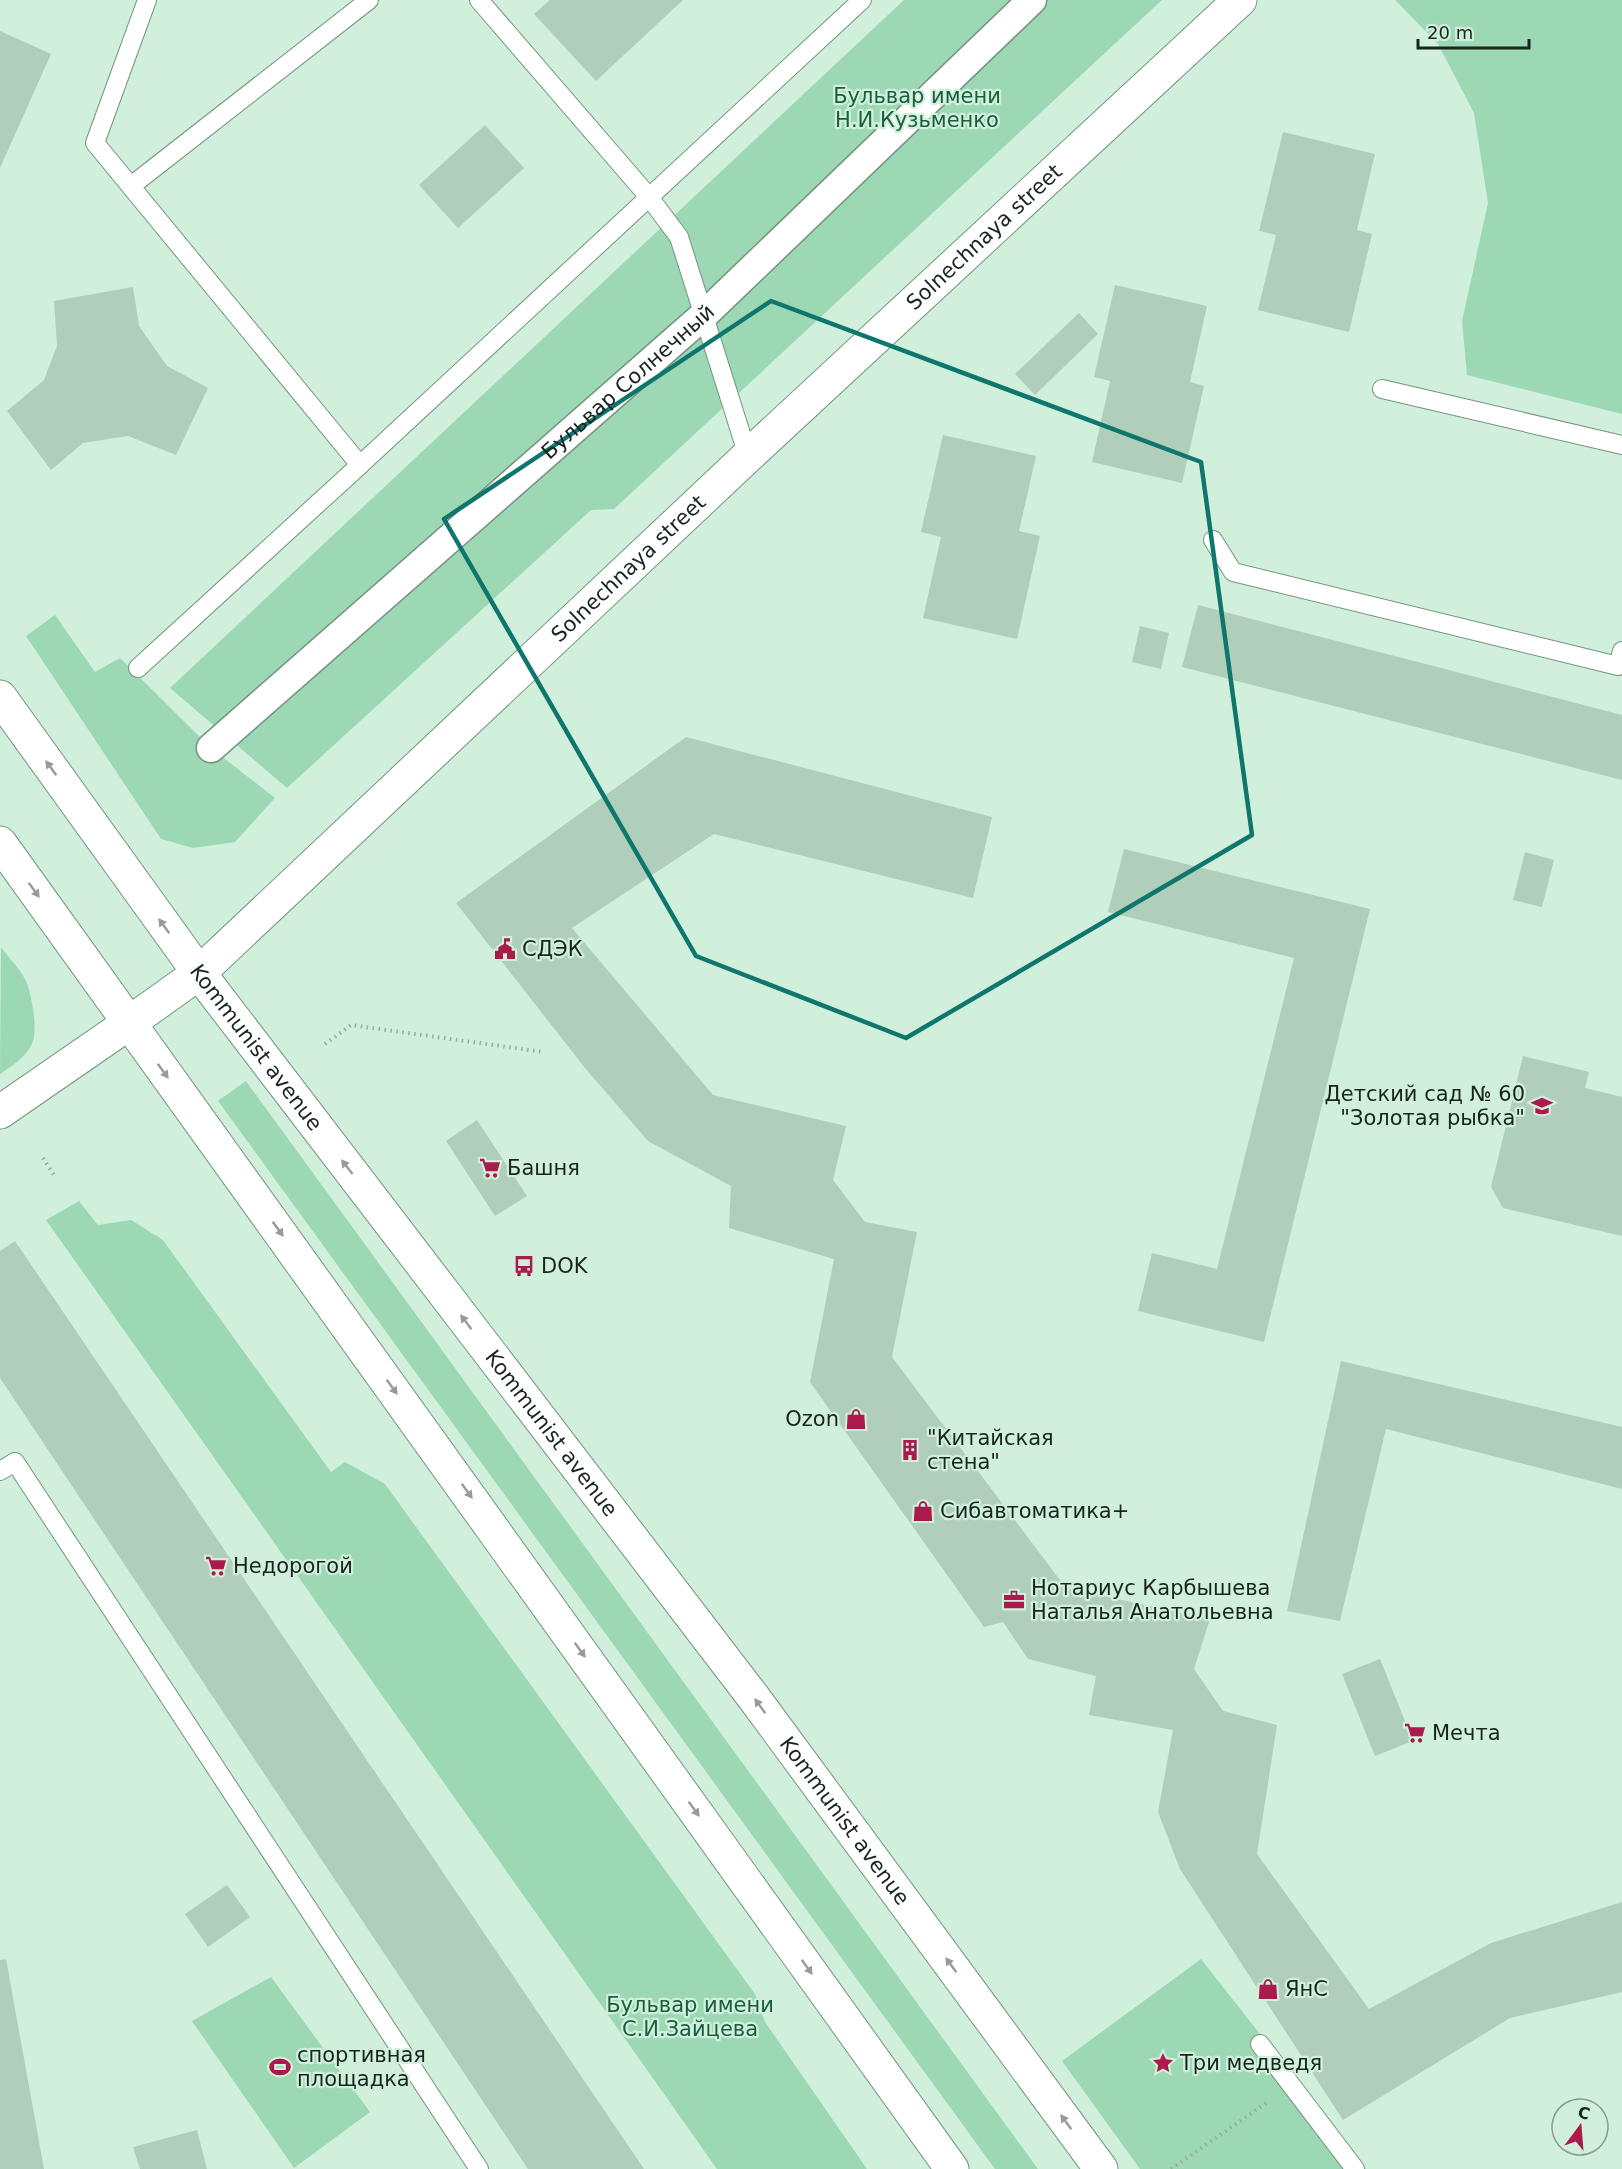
<svg xmlns="http://www.w3.org/2000/svg" width="1622" height="2169" font-family="'DejaVu Sans',sans-serif">
  <rect width="100%" height="100%" fill="#d0f0dc"/>
  <!-- green -->
  <g fill="#9dd8b5">
    <polygon points="904,0 1162,0 614,509 591,510 287,788 170,688"/>
    <polygon points="1395,0 1622,0 1622,414 1467,375 1462,321 1488,203 1474,113 1438,44"/>
    <polygon points="55,615 95,672 120,658 211,748 275,798 235,842 193,848 161,839 26,636"/>
    <path d="M 1,947 C 9,958 20,969 26,981 C 32,996 39,1032 31,1046 C 24,1058 11,1067 0,1074 Z"/>
    <polygon points="246,1081 1038,2169 995,2169 218,1101"/>
    <polygon points="79,1201 98,1225 131,1220 163,1240 331,1472 345,1462 385,1484 755,1994 765,2022 867,2169 717,2169 46,1220"/>
    <polygon points="1201,1959 1366,2169 1140,2169 1062,2061"/>
    <polygon points="271,1977 370,2112 294,2168 192,2021"/>
  </g>
  <!-- building -->
  <g fill="#afcfbb">
    <polygon points="550,0 683,0 596,81 534,14"/>
    <polygon points="0,31 51,54 0,168"/>
    <polygon points="485,125 524,168 458,228 419,185"/>
    <polygon points="1283,132 1375,154 1357,230 1372,234 1349,332 1258,310 1276,235 1259,231"/>
    <polygon points="1115,285 1207,306 1190,382 1204,386 1182,483 1092,462 1110,381 1094,377"/>
    <polygon points="133,287 139,326 167,366 208,388 176,455 128,436 83,443 51,470 7,411 44,380 57,346 54,301"/>
    <polygon points="1079,313 1098,334 1035,395 1015,374"/>
    <polygon points="943,435 1036,456 1019,531 1040,536 1017,639 923,618 941,537 921,532"/>
    <polygon points="1198,605 1622,715 1622,780 1182,667"/>
    <polygon points="1140,626 1169,633 1161,669 1132,662"/>
    <polygon points="686,737 992,817 973,898 714,834 572,928 713,1095 846,1126 833,1180 865,1222 917,1232 892,1357 1066,1588 1210,1619 1194,1669 1223,1711 1277,1725 1257,1854 1369,2009 1491,1943 1622,1902 1622,1992 1510,2018 1343,2120 1180,1869 1158,1812 1173,1730 1089,1715 1096,1676 1028,1659 1003,1622 984,1627 810,1382 834,1259 729,1228 731,1186 648,1141 585,1068 456,903"/>
    <polygon points="1124,849 1370,909 1264,1342 1138,1311 1152,1253 1217,1269 1294,958 1108,912"/>
    <polygon points="1525,852 1554,860 1542,907 1513,900"/>
    <polygon points="1523,1056 1589,1072 1585,1088 1622,1097 1622,1236 1503,1208 1491,1187"/>
    <polygon points="477,1120 527,1196 495,1216 446,1141"/>
    <polygon points="15,1241 644,2169 528,2169 0,1378 0,1251"/>
    <polygon points="1341,1361 1622,1427 1622,1489 1386,1429 1340,1621 1287,1611"/>
    <polygon points="1380,1659 1413,1741 1375,1756 1342,1674"/>
    <polygon points="227,1885 250,1917 208,1947 185,1914"/>
    <polygon points="6,1959 44,2169 0,2169 0,1960"/>
    <polygon points="197,2130 207,2169 140,2169 133,2147"/>
  </g>
  <g fill="none" stroke-linecap="round" stroke-linejoin="round">
    <defs>
      <g id="service">
        <polyline points="147,0 95,143 360,465 862,0"/>
        <polyline points="479,0 649,197 679,237 748,456"/>
        <polyline points="131,186 369,0"/>
        <polyline points="1382,389 1622,445"/>
        <polyline points="1213,540 1233,572 1618,666 1622,651"/>
        <polyline points="138,668 360,465"/>
        <polyline points="0,1471 15,1462 479,2169"/>
        <polyline points="1260,2044 1355,2169"/>
      </g>
      <g id="pedestrian">
        <path id="s1" d="M 211,748 L 704,315 L 1032,0"/>
      </g>
      <polyline id="minor" points="0,1112 129,1023"/>
      <g id="secondary">
        <path id="s2" d="M 129,1023 L 199,973 L 748,456 L 1240,0"/>
      </g>
      <g id="primary">
        <path id="s3" d="M 0,697 L 199,973 L 754,1698 L 1101,2169"/>
        <polyline points="0,843 952,2169"/>
      </g>
    </defs>
    <!-- service casing -->
    <use href="#service" stroke="#759381" stroke-width="20"/>
    <!-- pedestrian casing -->
    <use href="#pedestrian" stroke="#759381" stroke-width="31"/>
    <!-- minor casing -->
    <use href="#minor" stroke="#759381" stroke-width="35"/>
    <!-- secondary casing -->
    <use href="#secondary" stroke="#759381" stroke-width="35"/>
    <!-- primary casing -->
    <use href="#primary" stroke="#759381" stroke-width="35"/>
    <!-- path -->
    <g stroke="#93ad9d" stroke-width="4" stroke-dasharray="1.5 4.5" stroke-linecap="butt">
      <polyline points="325,1044 351,1025 543,1052"/>
      <polyline points="43,1158 54,1175"/>
      <polyline points="1171,2169 1269,2101"/>
    </g>
    <!-- service -->
    <use href="#service" stroke="#fff" stroke-width="18"/>
    <!-- pedestrian -->
    <use href="#pedestrian" stroke="#fff" stroke-width="28"/>
    <!-- minor -->
    <use href="#minor" stroke="#fff" stroke-width="33"/>
    <!-- secondary -->
    <use href="#secondary" stroke="#fff" stroke-width="33"/>
    <!-- primary -->
    <use href="#primary" stroke="#fff" stroke-width="33"/>
  </g>
  <!-- one-way arrows -->
  <defs><path id="oneway-solid" d="M-6-.8H1V-3.2L6.5 0L1 3.2V.8H-6Z" transform="scale(1.5)"/></defs>
  <g fill="#979c99">
    <use href="#oneway-solid" transform="translate(51 768) rotate(-126)"/>
    <use href="#oneway-solid" transform="translate(34 890) rotate(54)"/>
    <use href="#oneway-solid" transform="translate(164 926) rotate(-126)"/>
    <use href="#oneway-solid" transform="translate(163 1071) rotate(54)"/>
    <use href="#oneway-solid" transform="translate(347 1167) rotate(-128)"/>
    <use href="#oneway-solid" transform="translate(278 1229) rotate(54)"/>
    <use href="#oneway-solid" transform="translate(466 1322) rotate(-127)"/>
    <use href="#oneway-solid" transform="translate(392 1387) rotate(54)"/>
    <use href="#oneway-solid" transform="translate(467 1491) rotate(54)"/>
    <use href="#oneway-solid" transform="translate(580 1650) rotate(54)"/>
    <use href="#oneway-solid" transform="translate(760 1706) rotate(-126)"/>
    <use href="#oneway-solid" transform="translate(694 1809) rotate(54)"/>
    <use href="#oneway-solid" transform="translate(951 1965) rotate(-126)"/>
    <use href="#oneway-solid" transform="translate(807 1967) rotate(54)"/>
    <use href="#oneway-solid" transform="translate(1066 2122) rotate(-126)"/>
  </g>
  <!-- marked area -->
  <path fill="none" stroke="#0f766e" stroke-width="4.5" stroke-linejoin="round" d="M 771,301 L 1201,462 L 1252,835 L 906,1038 L 696,956 L 444,519 Z"/>
  <!-- icons -->
  <defs>
    <symbol id="civic-bare" viewBox="-9 -9 18 18"><path d="M-.6-6.5H3V-4.5H.6V-3L4-1V1h2V6H-6V1h2V-1L-.6-3ZM-1.2 2.5V6h2.4V2.5Z" fill="#ac194c" stroke="#d0f0dc" stroke-width="2.5" paint-order="stroke"/></symbol>
    <symbol id="school-bare" viewBox="-9 -9 18 18"><path d="M0-5L7-2L0 1L-7-2ZM-4 1L0 2.5L4 1V4Q0 6-4 4Z" fill="#ac194c" stroke="#d0f0dc" stroke-width="2.5" paint-order="stroke"/></symbol>
    <symbol id="supermarket-bare" viewBox="-9 -9 18 18"><path d="M-6-5.5h2.5l.6 2H6L4.5 2H-2.5L-4.4-4H-6ZM-1.5 3.2a1.3 1.3 0 1 0 .1 0ZM3 3.2a1.3 1.3 0 1 0 .1 0Z" fill="#ac194c" stroke="#d0f0dc" stroke-width="2.5" paint-order="stroke"/></symbol>
    <symbol id="bus-bare" viewBox="-9 -9 18 18"><path d="M-5-6H5V4H4V6H2V4H-2V6H-4V4H-5ZM-3.5-4V0h7V-4ZM-3.5 1.2v1.5H-2V1.2ZM2 1.2v1.5H3.5V1.2Z" fill="#ac194c" stroke="#d0f0dc" stroke-width="2.5" paint-order="stroke"/></symbol>
    <symbol id="shop-bare" viewBox="-9 -9 18 18"><path d="M-5-2.5h2.3a2.7 3.5 0 0 1 5.4 0H5L5.5 6h-11ZM-1.5-2.5h3a1.5 2.3 0 0 0-3 0Z" fill="#ac194c" stroke="#d0f0dc" stroke-width="2.5" paint-order="stroke"/></symbol>
    <symbol id="building-bare" viewBox="-9 -9 18 18"><path d="M-4-6H4V6H1V3H-1V6H-4ZM-2.5-4.3h1.7v1.8h-1.7ZM.8-4.3h1.7v1.8H.8ZM-2.5-1h1.7V.8h-1.7ZM.8-1h1.7V.8H.8Z" fill="#ac194c" stroke="#d0f0dc" stroke-width="2.5" paint-order="stroke"/></symbol>
    <symbol id="office-bare" viewBox="-9 -9 18 18"><path d="M-6-3h4V-5.5h4V-3h4V5H-6ZM-1-4.5V-3h2v-1.5ZM-6 0V1H6V0Z" fill="#ac194c" stroke="#d0f0dc" stroke-width="2.5" paint-order="stroke"/></symbol>
    <symbol id="sight-bare" viewBox="-9 -9 18 18"><path d="M0-6L1.8-2.2L6-1.7L2.9 1.2L3.7 5.4L0 3.3L-3.7 5.4L-2.9 1.2L-6-1.7L-1.8-2.2Z" fill="#ac194c" stroke="#d0f0dc" stroke-width="2.5" paint-order="stroke"/></symbol>
    <symbol id="stadium-bare" viewBox="-9 -9 18 18"><path d="M0-5a6.5 5 0 1 0 0 10a6.5 5 0 1 0 0-10ZM-3.5-1.8h7v3.6h-7Z" fill="#ac194c" stroke="#d0f0dc" stroke-width="2.5" paint-order="stroke"/></symbol>
  </defs>
  <g fill-rule="evenodd">
    <use href="#civic-bare" x="490" y="934" width="30" height="30"/>
    <use href="#school-bare" x="1527" y="1091" width="30" height="30"/>
    <use href="#supermarket-bare" x="475" y="1153" width="30" height="30"/>
    <use href="#bus-bare" x="509" y="1251" width="30" height="30"/>
    <use href="#shop-bare" x="841" y="1404" width="30" height="30"/>
    <use href="#building-bare" x="895" y="1435" width="30" height="30"/>
    <use href="#shop-bare" x="908" y="1496" width="30" height="30"/>
    <use href="#supermarket-bare" x="201" y="1551" width="30" height="30"/>
    <use href="#office-bare" x="999" y="1585" width="30" height="30"/>
    <use href="#supermarket-bare" x="1400" y="1718" width="30" height="30"/>
    <use href="#shop-bare" x="1253" y="1974" width="30" height="30"/>
    <use href="#sight-bare" x="1148" y="2048" width="30" height="30"/>
    <use href="#stadium-bare" x="265" y="2052" width="30" height="30"/>
  </g>
  <g text-anchor="middle" stroke-width="4.5" stroke-linejoin="round" paint-order="stroke">
    <!-- park labels -->
    <g font-size="21" fill="#195e3d" stroke="#d0f0dc">
      <text x="917" y="103">Бульвар имени<tspan x="917" dy="24">Н.И.Кузьменко</tspan></text>
      <text x="690" y="2012">Бульвар имени<tspan x="690" dy="24">С.И.Зайцева</tspan></text>
    </g>
    <!-- street labels -->
    <g font-size="21" fill="#18241d" stroke="#d0f0dc">
      <text dy="7" stroke="none"><textPath href="#s2" startOffset="1162">Solnechnaya street</textPath></text>
      <text dy="7" stroke="none"><textPath href="#s1" startOffset="555">Бульвар Солнечный</textPath></text>
      <text dy="7" stroke="none"><textPath href="#s2" startOffset="676">Solnechnaya street</textPath></text>
      <text dy="7" stroke="none"><textPath href="#s3" startOffset="434">Kommunist avenue</textPath></text>
      <text dy="7" stroke="none"><textPath href="#s3" startOffset="920">Kommunist avenue</textPath></text>
      <text dy="7" stroke="none"><textPath href="#s3" startOffset="1406">Kommunist avenue</textPath></text>
    </g>
    <!-- poi labels -->
    <g font-size="21" fill="#18241d" stroke="#d0f0dc" text-anchor="start">
      <text x="522" y="956">СДЭК</text>
      <text x="1525" y="1101" text-anchor="end">Детский сад № 60<tspan x="1525" dy="24">"Золотая рыбка"</tspan></text>
      <text x="507" y="1175">Башня</text>
      <text x="541" y="1273">DOK</text>
      <text x="839" y="1426" text-anchor="end">Ozon</text>
      <text x="927" y="1445">"Китайская<tspan x="927" dy="24">стена"</tspan></text>
      <text x="940" y="1518">Сибавтоматика+</text>
      <text x="233" y="1573">Недорогой</text>
      <text x="1031" y="1595">Нотариус Карбышева<tspan x="1031" dy="24">Наталья Анатольевна</tspan></text>
      <text x="1432" y="1740">Мечта</text>
      <text x="1285" y="1996">ЯнС</text>
      <text x="297" y="2062">спортивная<tspan x="297" dy="24">площадка</tspan></text>
      <text x="1180" y="2070">Три медведя</text>
    </g>
  </g>
  <!-- north arrow -->
  <g transform="translate(1580 2127) rotate(16)"><circle r="28" fill="#d0f0dc" stroke="#869e90" stroke-width="1.5"/>
  <path d="M0-4.5L10 22L0 15L-10 22Z" fill="#ac194c"/>
  <text y="-9" font-size="16" font-weight="bold" text-anchor="middle" fill="#18241d">С</text>
  </g>
  <!-- scale -->
  <path d="M1418 39v9h111v-9" fill="none" stroke="#18241d" stroke-width="3"/>
  <text x="1427" y="39" font-size="18" fill="#18241d" stroke="#d0f0dc" stroke-width="4.5" paint-order="stroke">20 m</text>
</svg>
